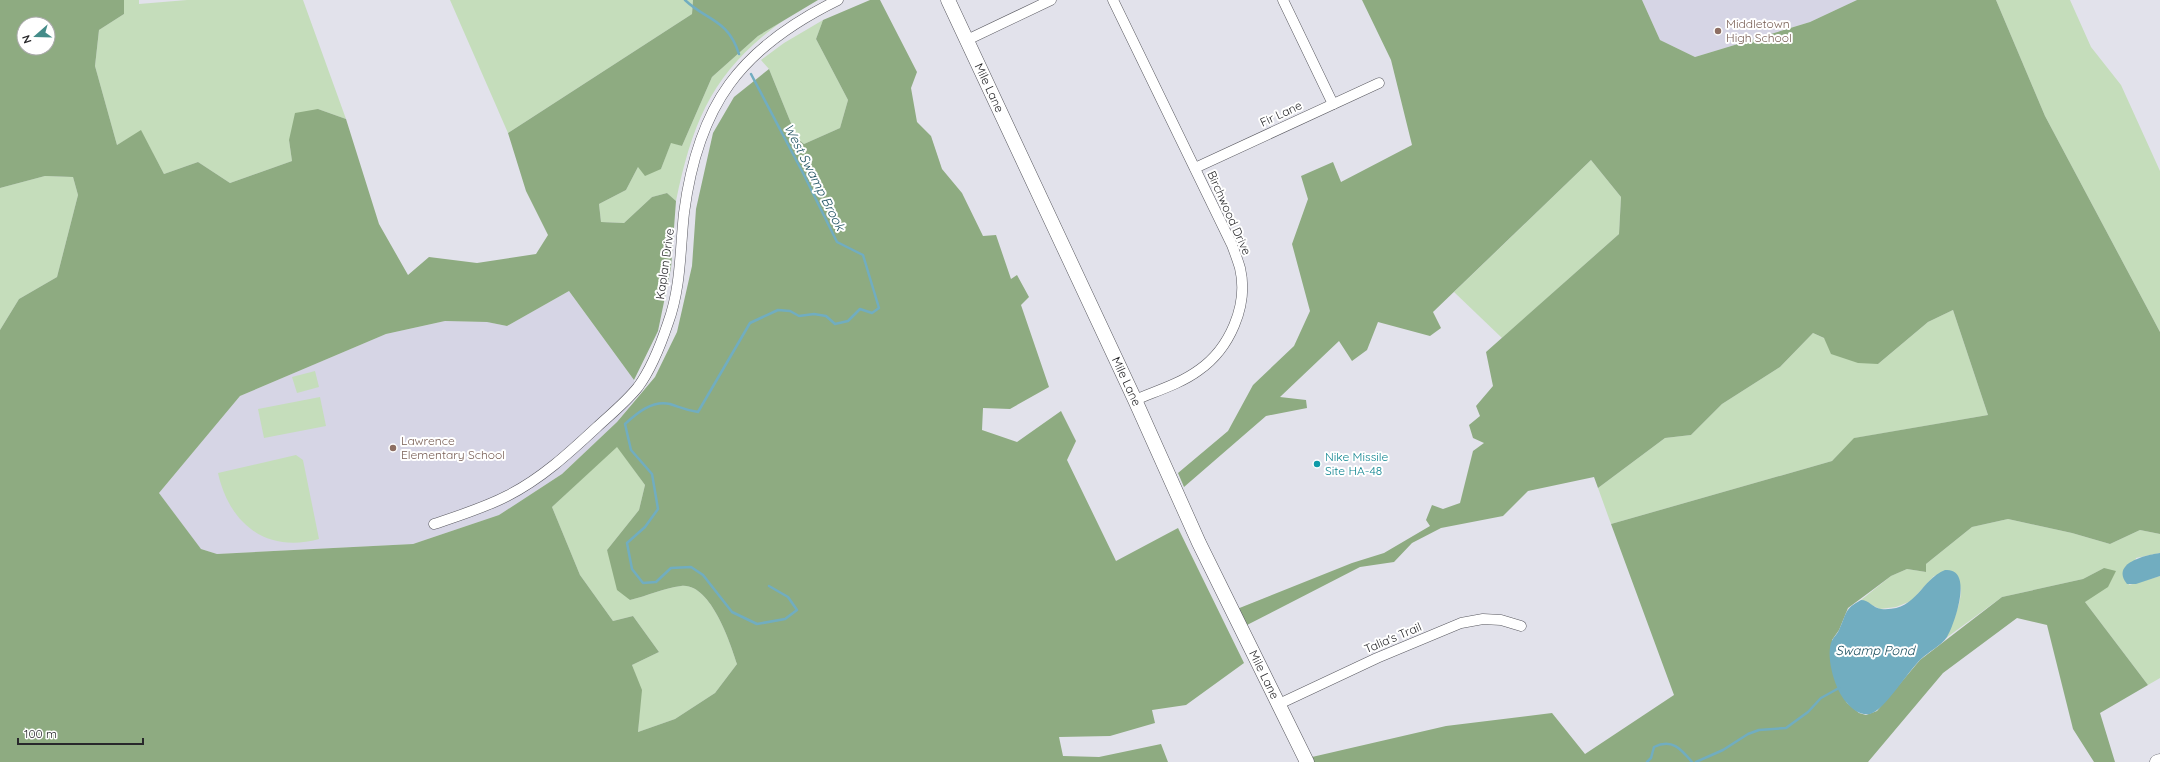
<svg xmlns="http://www.w3.org/2000/svg" width="2160" height="762" font-family="Quicksand,sans-serif">
  <rect width="100%" height="100%" fill="#e2e2eb"/>
  <!-- built -->
  <g fill="#d6d5e5">
    <polygon points="1642,0 1857,0 1810,22 1695,57 1660,40"/>
    <polygon points="569,291 634,380 633,402 617,422 562,474 499,515 413,544 217,554 201,549 159,493 240,396 386,334 445,321 487,322 507,326"/>
  </g>
  <!-- green -->
  <g fill="#c5ddbb">
    <polygon points="124,0 139,0 139,4 187,0 303,0 346,119 318,109 289,140 292,161 230,183 198,162 164,174 141,131 117,145 95,66 99,30 124,14"/>
    <polygon points="450,0 693,0 692,14 508,133"/>
    <polygon points="1996,0 2070,0 2091,47 2121,85 2160,171 2160,332 2045,116"/>
    <path d="M 784,20 C 714,70 693,119 676,201 L 667,193 L 652,197 L 624,223 L 601,222 L 599,204 L 626,190 L 638,167 L 661,169 L 671,142 L 682,146 L 712,77 L 758,36 Z"/>
    <polygon points="823,20 816,39 848,100 840,128 804,144 797,138 769,69 761,60 784,43"/>
    <polygon points="1591,160 1621,197 1619,234 1502,338 1454,292"/>
    <polygon points="45,176 73,177 78,195 57,277 19,299 0,330 0,188"/>
    <polygon points="1953,310 1988,415 1855,438 1832,461 1611,524 1598,488 1665,438 1691,435 1722,404 1780,367 1813,333 1878,364 1928,322"/>
    <polygon points="315,371 319,387 297,393 292,377"/>
    <polygon points="320,397 326,426 264,438 258,409"/>
    <path d="M 617,446 L 645,485 L 639,510 L 607,550 L 630,600 C 647,596 664,588 681,586 C 710,582 730,642 737,664 L 715,693 L 675,719 L 638,732 L 641,690 L 632,665 L 659,652 L 633,616 L 613,621 L 580,575 L 552,507 Z"/>
    <path d="M 296,455 L 303,460 L 319,539 C 266,554 229,523 218,473 Z"/>
    <path d="M 2008,519 L 2072,533 L 2110,544 L 2140,530 L 2160,534 L 2160,553 L 2136,558 L 2129,585 L 2160,576 L 2160,678 L 2148,685 L 2085,602 L 2104,568 L 2083,579 L 2002,597 L 1946,638 C 1953,617 1971,591 1953,572 L 1934,576 L 1911,601 L 1896,607 L 1880,609 L 1861,600 L 1891,576 L 1907,569 L 1926,572 L 1926,564 L 1972,527 Z"/>
  </g>
  <!-- forest -->
  <g fill="#8eab81" fill-rule="evenodd">
    <path d="M 0,0 L 124,0 L 124,14 L 99,30 L 95,66 L 117,145 L 141,130 L 164,174 L 198,162 L 230,183 L 292,161 L 289,140 L 295,113 L 318,109 L 346,119 L 379,224 L 408,275 L 429,257 L 477,263 L 536,254 L 548,235 L 526,191 L 508,133 L 692,14 L 693,0 L 818,0 L 758,36 L 712,77 L 682,146 L 671,143 L 661,169 L 645,176 L 638,167 L 626,190 L 599,204 L 601,222 L 624,223 L 652,197 L 667,193 L 676,201 L 671,268 L 658,331 L 634,380 L 569,291 L 507,326 L 487,322 L 445,321 L 386,334 L 240,396 L 159,493 L 201,549 L 217,554 L 413,544 L 499,515 L 562,474 L 617,422 L 655,377 L 677,332 L 692,266 L 696,209 L 713,133 L 734,97 L 769,69 L 797,138 L 804,144 L 840,128 L 848,100 L 816,39 L 823,20 L 870,0 L 880,0 L 917,72 L 911,88 L 917,122 L 931,136 L 942,169 L 962,193 L 983,236 L 996,235 L 1011,279 L 1017,275 L 1029,297 L 1021,305 L 1049,387 L 1010,409 L 983,408 L 982,430 L 1017,442 L 1061,411 L 1076,441 L 1067,460 L 1116,561 L 1178,528 L 1244,663 L 1186,705 L 1152,710 L 1155,723 L 1110,736 L 1059,737 L 1063,756 L 1099,757 L 1161,744 L 1168,762 L 0,762 L 0,330 L 19,299 L 57,277 L 78,195 L 73,177 L 45,176 L 0,188 ZM 24,24 L 48,24 L 48,48 L 24,48 ZM 617,447 L 645,485 L 639,510 L 607,550 L 617,590 L 630,600 C 647,596 664,588 681,586 C 710,582 730,642 737,664 L 715,693 L 675,719 L 638,732 L 642,690 L 632,665 L 659,652 L 633,616 L 613,621 L 580,575 L 552,507 Z"/>
    <polygon points="1362,0 1642,0 1660,40 1695,57 1810,22 1857,0 1996,0 2045,116 2160,332 2160,534 2140,530 2110,544 2072,533 2008,519 1972,527 1926,564 1926,572 1907,569 1891,576 1871,591 1848,608 1839,630 1832,640 1835,678 1841,693 1847,703 1859,713 1866,715 1877,711 1920,660 2002,597 2083,579 2104,568 2116,571 2108,587 2085,602 2148,685 2100,713 2115,762 2094,762 2073,729 2047,625 2017,618 1943,673 1868,762 1314,762 1312,757 1446,726 1552,713 1585,754 1674,695 1611,524 1832,461 1854,438 1988,415 1953,310 1928,322 1878,364 1858,363 1831,354 1824,338 1813,333 1780,367 1722,404 1691,435 1665,438 1598,488 1594,477 1528,491 1503,516 1441,528 1412,543 1394,562 1360,567 1247,625 1237,609 1352,563 1384,553 1430,526 1426,520 1432,505 1443,509 1460,503 1473,451 1484,443 1473,438 1469,425 1480,416 1476,406 1493,386 1486,352 1619,234 1621,197 1591,160 1433,312 1441,328 1430,336 1378,322 1367,350 1352,361 1339,341 1280,397 1306,400 1307,408 1266,416 1184,487 1178,473 1228,431 1253,385 1294,346 1310,311 1292,244 1308,199 1301,176 1333,162 1341,182 1412,145 1391,60"/>
  </g>
  <!-- water -->
  <g fill="#71adc0">
    <path d="M 2160,553 L 2160,576 L 2136,584 L 2127,584 C 2110,563 2146,555 2160,553 Z"/>
    <path d="M 1945,570 C 1975,567 1954,626 1947,637 C 1941,646 1928,652 1921,659 C 1908,671 1885,710 1870,714 C 1861,716 1852,709 1847,703 C 1835,691 1826,658 1831,643 C 1833,637 1837,635 1839,630 C 1847,613 1844,609 1861,600 C 1869,600 1873,608 1881,609 C 1917,612 1920,580 1945,570 Z"/>
  </g>
  <g fill="none" stroke-linecap="round" stroke-linejoin="round">
    <!-- stream -->
    <g stroke="#71adc0" stroke-width="2.5">
      <path d="M 685,0 C 707,21 728,19 739,54"/>
      <path d="M 751,74 L 803,173 L 837,242 L 863,255 L 879,308 L 872,313 L 860,309 L 848,321 L 835,324 L 826,316 L 814,314 L 799,316 L 790,311 L 778,310 L 750,323 L 698,412 C 685,410 680,407 670,404 C 652,400 637,413 625,424 L 631,450 L 652,474 L 658,509 L 645,527 L 627,543 L 632,569 L 643,583 L 656,582 L 671,568 L 691,567 L 703,575 L 732,612 L 757,624 L 785,619 L 797,610 L 788,597 L 769,586"/>
      <path d="M 1647,762 L 1651,758 L 1654,747 C 1672,738 1681,749 1692,762"/>
      <polyline points="1696,762 1723,750 1748,734 1759,730 1786,728 1808,712 1821,698 1839,688"/>
    </g>
    <defs>
      <g id="street">
        <path d="M 1113,0 L 1232,245 C 1235,253 1238,261 1240,268 C 1249,306 1229,349 1199,370 C 1180,384 1156,391 1135,400"/>
        <polyline points="1283,0 1333,104"/>
        <polyline points="967,40 1051,0"/>
        <polyline points="1195,168 1379,83"/>
        <path d="M 434,524 C 458,516 484,508 507,496 C 541,479 569,453 597,427 C 611,414 626,402 638,387 C 652,368 661,344 668,323 C 681,288 680,250 684,213 C 698,105 740,48 838,0"/>
        <polyline points="1279,704 1377,658 1461,623 1483,619 1501,620 1521,626"/>
      </g>
      <g id="secondary">
        <path id="s1" d="M 948,0 L 1135,400 L 1199,543 L 1307,762"/>
        <polyline points="2157,762 2160,761"/>
      </g>
    </defs>
    <!-- street casing -->
    <use href="#street" stroke="#595960" stroke-width="11"/>
    <!-- secondary casing -->
    <use href="#secondary" stroke="#595960" stroke-width="15"/>
    <!-- street -->
    <use href="#street" stroke="#fff" stroke-width="10"/>
    <!-- secondary -->
    <use href="#secondary" stroke="#fff" stroke-width="14"/>
  </g>
  <!-- markers -->
  <g fill="#8d6e63" stroke="#fff" stroke-width="1.5">
    <circle cx="1718" cy="31" r="4"/>
    <circle cx="393" cy="448" r="4"/>
  </g>
  <circle fill="#0f9aa8" stroke="#fff" stroke-width="1.5" cx="1317" cy="464" r="4"/>
  <g text-anchor="middle" stroke-width="4" stroke-linejoin="round" paint-order="stroke">
    <!-- education labels -->
    <g font-size="12" fill="#785e54" stroke="#fff" text-anchor="start">
      <text x="1726" y="28">Middletown<tspan x="1726" dy="14">High School</tspan></text>
      <text x="401" y="445">Lawrence<tspan x="401" dy="14">Elementary School</tspan></text>
    </g>
    <!-- street labels -->
    <g font-size="12" fill="#28282b" stroke="#fff">
      <text dy="4" stroke="none"><textPath href="#s1" startOffset="97">Mile Lane</textPath></text>
      <text transform="translate(1281 114) rotate(-25)" y="4">Fir Lane</text>
      <text transform="translate(1229 213) rotate(66)" y="4">Birchwood Drive</text>
      <text transform="translate(665 264) rotate(-82)" y="4">Kaplan Drive</text>
      <text dy="4" stroke="none"><textPath href="#s1" startOffset="421">Mile Lane</textPath></text>
      <text transform="translate(1393 638) rotate(-23)" y="4">Talia's Trail</text>
      <text dy="4" stroke="none"><textPath href="#s1" startOffset="745">Mile Lane</textPath></text>
    </g>
    <!-- culture labels -->
    <g font-size="12" fill="#0d838f" stroke="#fff" text-anchor="start">
      <text x="1325" y="461">Nike Missile<tspan x="1325" dy="14">Site HA-48</tspan></text>
    </g>
    <!-- water labels -->
    <g font-size="13" font-style="italic" fill="#1e5160" stroke="#fff">
      <text transform="translate(815 177) rotate(63)" y="5">West Swamp Brook</text>
      <text x="1875" y="655">Swamp Pond</text>
    </g>
  </g>
  <!-- north arrow -->
  <g transform="translate(36 36) rotate(250)"><circle r="19" fill="#ffffff" stroke="#a9a9aa"/>
  <path d="M0-3L7 15L0 10L-7 15Z" fill="#448c89"/>
  <text y="-6" font-size="11" font-weight="bold" text-anchor="middle" fill="#28282b">N</text>
  </g>
  <!-- scale -->
  <path d="M18 738v6h125v-6" fill="none" stroke="#28282b" stroke-width="2"/>
  <text x="24" y="738" font-size="12" fill="#28282b" stroke="#ffffff" stroke-width="3" paint-order="stroke">100 m</text>
</svg>
